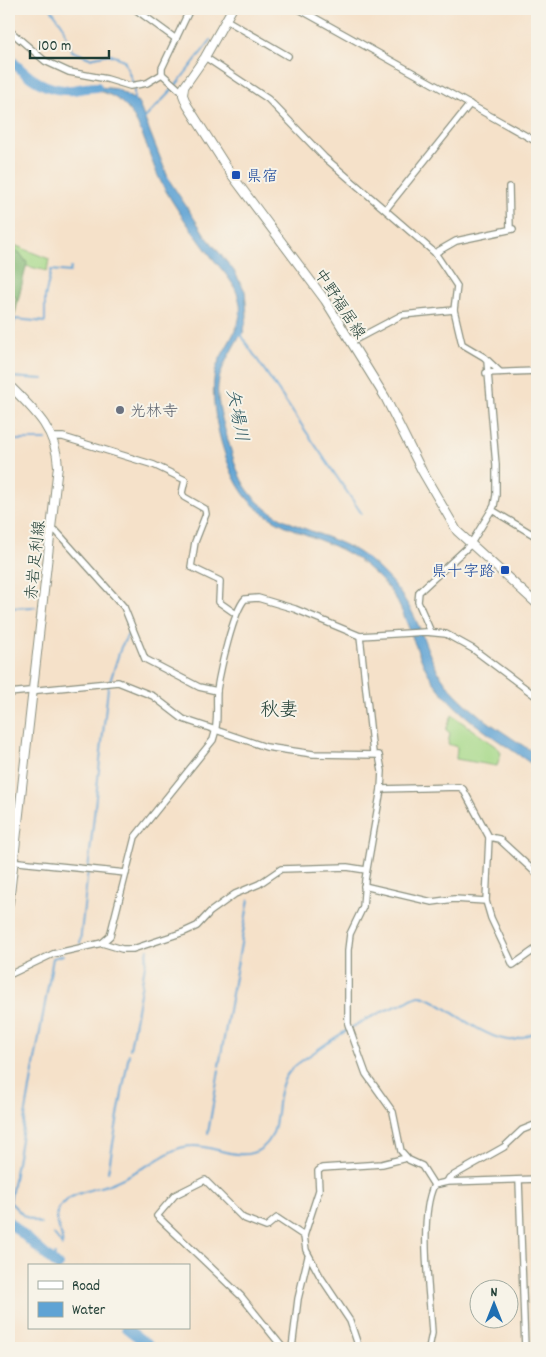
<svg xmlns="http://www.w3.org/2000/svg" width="546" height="1357" font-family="Dekko,'Klee One',sans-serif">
  <rect width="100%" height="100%" fill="#f7f3e8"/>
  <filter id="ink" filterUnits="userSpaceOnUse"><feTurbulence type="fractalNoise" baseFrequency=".02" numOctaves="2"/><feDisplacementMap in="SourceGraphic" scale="10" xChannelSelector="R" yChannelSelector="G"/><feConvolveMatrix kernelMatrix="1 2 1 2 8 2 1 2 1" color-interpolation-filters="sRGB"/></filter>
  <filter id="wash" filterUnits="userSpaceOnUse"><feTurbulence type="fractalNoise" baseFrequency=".0096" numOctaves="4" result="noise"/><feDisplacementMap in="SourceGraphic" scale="20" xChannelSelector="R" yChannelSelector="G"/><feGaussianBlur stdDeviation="1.12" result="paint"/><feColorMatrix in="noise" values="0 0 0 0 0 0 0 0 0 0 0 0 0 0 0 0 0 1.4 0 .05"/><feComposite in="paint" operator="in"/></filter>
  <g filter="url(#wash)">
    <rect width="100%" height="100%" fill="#f5e1c9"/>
    <!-- green -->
    <g fill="#a4d887" stroke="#628a5e">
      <polygon points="9,243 49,259 47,271 26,266 27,263 19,252 9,247"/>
      <polygon points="452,715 499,749 501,753 497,766 456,759 457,747 448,744 450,733 446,730"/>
    </g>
    <!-- forest -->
    <polygon fill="#83b874" stroke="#517a54" points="9,247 19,252 27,263 14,318 9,318 9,314 13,314 16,297 9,296"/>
    <!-- water -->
    <path fill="#5fa3d4" stroke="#3f7084" d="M 91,86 L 117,89 L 138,102 L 169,180 L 205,235 L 234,271 L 245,291 L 247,316 L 243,334 L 239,337 C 213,382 213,387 227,437 C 233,456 237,477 250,493 C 273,523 316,530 349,547 C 362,553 374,564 384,574 C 396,586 408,603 415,618 C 424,637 429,658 441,676 C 464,710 504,732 537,755 L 537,768 C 501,741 460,719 433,681 C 418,659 412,632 400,607 C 393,591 379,577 366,566 C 327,532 265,534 238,485 C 222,457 205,393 218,363 C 226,345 243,325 240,304 C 237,283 222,271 210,255 C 193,232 175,208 162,184 C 150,162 144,128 128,109 C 113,92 98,90 76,87 Z"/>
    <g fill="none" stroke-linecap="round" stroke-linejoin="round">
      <!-- stream -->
      <g stroke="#5fa3d4" stroke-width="2">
        <polyline points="51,9 62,24 72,51 90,58 109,54 124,60 134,86 134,102"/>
        <polyline points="143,120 173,89 211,40"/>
        <polyline points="241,334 245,341"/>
        <polyline points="9,343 15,319 45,322 45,297 51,270 70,272 71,268"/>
        <polyline points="246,343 362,514"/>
        <polyline points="9,377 43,379"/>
        <polyline points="9,440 46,440"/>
        <polyline points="9,608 35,607"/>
        <polyline points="9,777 14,777"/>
        <polyline points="80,943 108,688 121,647 130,631"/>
        <polyline points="130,1049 148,949"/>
        <polyline points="219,1066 249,899"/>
        <polyline points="208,1133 219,1070"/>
        <polyline points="108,1172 129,1054"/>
        <polyline points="41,1224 24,1216 10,1202 53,958 63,955"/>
        <polyline points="54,1235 62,1245"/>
        <path d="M 62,1246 C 65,1233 50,1220 60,1206 C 70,1194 90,1190 104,1186 C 120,1181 137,1171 152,1163 C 166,1155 176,1146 193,1146 C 213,1145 239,1162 259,1150 C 284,1135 272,1101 285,1078 C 291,1067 303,1060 313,1053 C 342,1032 368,1016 402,1004 C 407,1002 413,997 419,996 C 434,994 485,1043 513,1040 C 521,1039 530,1034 537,1031"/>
        <polyline points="53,1261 55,1254"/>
      </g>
      <!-- river -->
      <g stroke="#5fa3d4" stroke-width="10">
        <path d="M 9,58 C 27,77 46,92 73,90 C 81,89 88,87 97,87"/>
        <polyline points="9,1222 58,1266"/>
        <polyline points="126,1328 152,1348"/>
      </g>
    </g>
  </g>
  <g filter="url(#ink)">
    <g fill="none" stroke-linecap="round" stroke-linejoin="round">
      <defs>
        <g id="minor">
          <polyline points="135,9 176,39"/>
          <polyline points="299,9 537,142"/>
          <polyline points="228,21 288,56"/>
          <polyline points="9,30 45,61 69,72 107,79 130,86 147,83 162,74 182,92"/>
          <polyline points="205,57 268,99 324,157 435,253 457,286 454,310 462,344 484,357 500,372"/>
          <polyline points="162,74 162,68 190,9"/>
          <polyline points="509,187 510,229"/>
          <polyline points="386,209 470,104"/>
          <polyline points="435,253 456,241 513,229"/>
          <polyline points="351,342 402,315 454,310"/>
          <polyline points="486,373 537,371"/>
          <polyline points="53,437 63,437 154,465 185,480 182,493 184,497 205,509 206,514 195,542 191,567 220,581 219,602 236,614"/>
          <polyline points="492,510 537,537"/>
          <polyline points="52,529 57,532 124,607 145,659 199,687 217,691"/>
          <polyline points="431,632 418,602 419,592 470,545 494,506 496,495 496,465 487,361"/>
          <polyline points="360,636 373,753"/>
          <polyline points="9,693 118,682 153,696 183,719 266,747 313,754 379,755 382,771 381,789 365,880 363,907 350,934 348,950 348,1024 366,1074 393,1112 401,1151 409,1160 422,1166 434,1185"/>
          <polyline points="381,789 459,787 463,789 489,837 486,901 491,918 513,965 537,948"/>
          <polyline points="489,837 499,839 537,874"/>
          <polyline points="9,861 126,873"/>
          <polyline points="364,886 432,902 454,899 486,901"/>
          <polyline points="102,943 122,949 133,949 184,932 197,926 210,912 235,894 259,884 281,869 347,867 366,870"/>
          <path d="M 9,975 L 53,954 L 102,943 L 110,936 L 135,837 L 213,740 C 219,724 216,706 217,690 C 220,671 233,612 245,599 L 258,598 L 295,609 L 360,636 L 426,632 L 446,634 L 473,649 L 537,697"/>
          <polyline points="519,1180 525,1348"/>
          <polyline points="447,1182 449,1178 504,1147 522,1130 537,1124"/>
          <polyline points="283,1348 241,1296 157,1216 175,1195 205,1180 243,1218 266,1227 277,1218 304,1236"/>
          <polyline points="292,1348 298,1299 308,1257"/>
          <polyline points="359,1348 350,1321 320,1276 306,1250 304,1236 319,1190 318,1171 322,1168 382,1164 406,1158"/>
          <path d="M 429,1348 L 432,1333 C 430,1296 418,1218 434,1185 L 447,1182 L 537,1179"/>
        </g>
        <g id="major">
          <polyline points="232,9 205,57 184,87 183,95 187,105 231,174 325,300 385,397 422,471 457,531 537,604"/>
          <path d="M 9,385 C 34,410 56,429 58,466 L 9,903"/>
        </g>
      </defs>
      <!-- minor casing -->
      <use href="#minor" stroke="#8a8f7e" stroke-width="8"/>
      <!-- major casing -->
      <use href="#major" stroke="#8a8f7e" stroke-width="10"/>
      <!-- minor -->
      <use href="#minor" stroke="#fff" stroke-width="5.5"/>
      <!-- major -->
      <use href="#major" stroke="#fff" stroke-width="8"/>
    </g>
  </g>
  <!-- markers -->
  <g fill="#1a4fb4" stroke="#f7f3e8" stroke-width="2">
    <rect x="231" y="170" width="10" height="10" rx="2.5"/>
    <rect x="500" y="565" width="10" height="10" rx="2.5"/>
  </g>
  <circle fill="#6b7280" stroke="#f7f3e8" stroke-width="2" cx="120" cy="410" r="5"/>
  <g text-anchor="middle" stroke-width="4" stroke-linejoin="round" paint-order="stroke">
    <!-- transit labels -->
    <g font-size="16" fill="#164399" stroke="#f7f3e8" text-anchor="start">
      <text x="246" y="181">県宿</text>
      <text x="495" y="576" text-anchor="end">県十字路</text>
    </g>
    <!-- street labels -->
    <g font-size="16" fill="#1f3d34" stroke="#f7f3e8">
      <text transform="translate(341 303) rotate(57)" y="6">中野福居線</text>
      <text transform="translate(34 560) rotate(-84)" y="6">赤岩足利線</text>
    </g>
    <!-- worship labels -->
    <g font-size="16" fill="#5b616d" stroke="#f7f3e8" text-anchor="start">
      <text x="130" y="416">光林寺</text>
    </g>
    <!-- water labels -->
    <g font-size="18" font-style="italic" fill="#325c64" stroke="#f7f3e8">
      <text transform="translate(238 415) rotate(79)" y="6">矢場川</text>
    </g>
    <!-- quarter labels -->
    <g font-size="19" fill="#1f3d34" stroke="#f7f3e8">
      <text x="279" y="715">秋妻</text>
    </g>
  </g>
  <!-- margin -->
  <rect width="546" height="1357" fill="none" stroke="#f7f3e8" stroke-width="30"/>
  <!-- legend -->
  <rect x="28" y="1264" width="162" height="65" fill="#f7f3e8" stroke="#a1aaa0"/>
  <rect x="38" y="1281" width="25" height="8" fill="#ffffff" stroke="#a1aaa0"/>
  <text x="72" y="1290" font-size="15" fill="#1f3d34">Road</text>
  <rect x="38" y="1302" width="25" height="15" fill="#5fa3d4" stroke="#a1aaa0"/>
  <text x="72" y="1314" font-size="15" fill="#1f3d34">Water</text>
  <!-- north arrow -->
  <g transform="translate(494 1304)"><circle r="24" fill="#f7f3e8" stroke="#a1aaa0"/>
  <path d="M0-4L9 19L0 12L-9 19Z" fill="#1f6fb2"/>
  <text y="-8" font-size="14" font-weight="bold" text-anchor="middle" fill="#1f3d34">N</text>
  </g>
  <!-- scale -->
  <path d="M30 50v8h79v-8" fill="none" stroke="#1f3d34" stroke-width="2.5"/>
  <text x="38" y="50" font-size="15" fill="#1f3d34" stroke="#f7f3e8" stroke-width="4" paint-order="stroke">100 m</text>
</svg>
